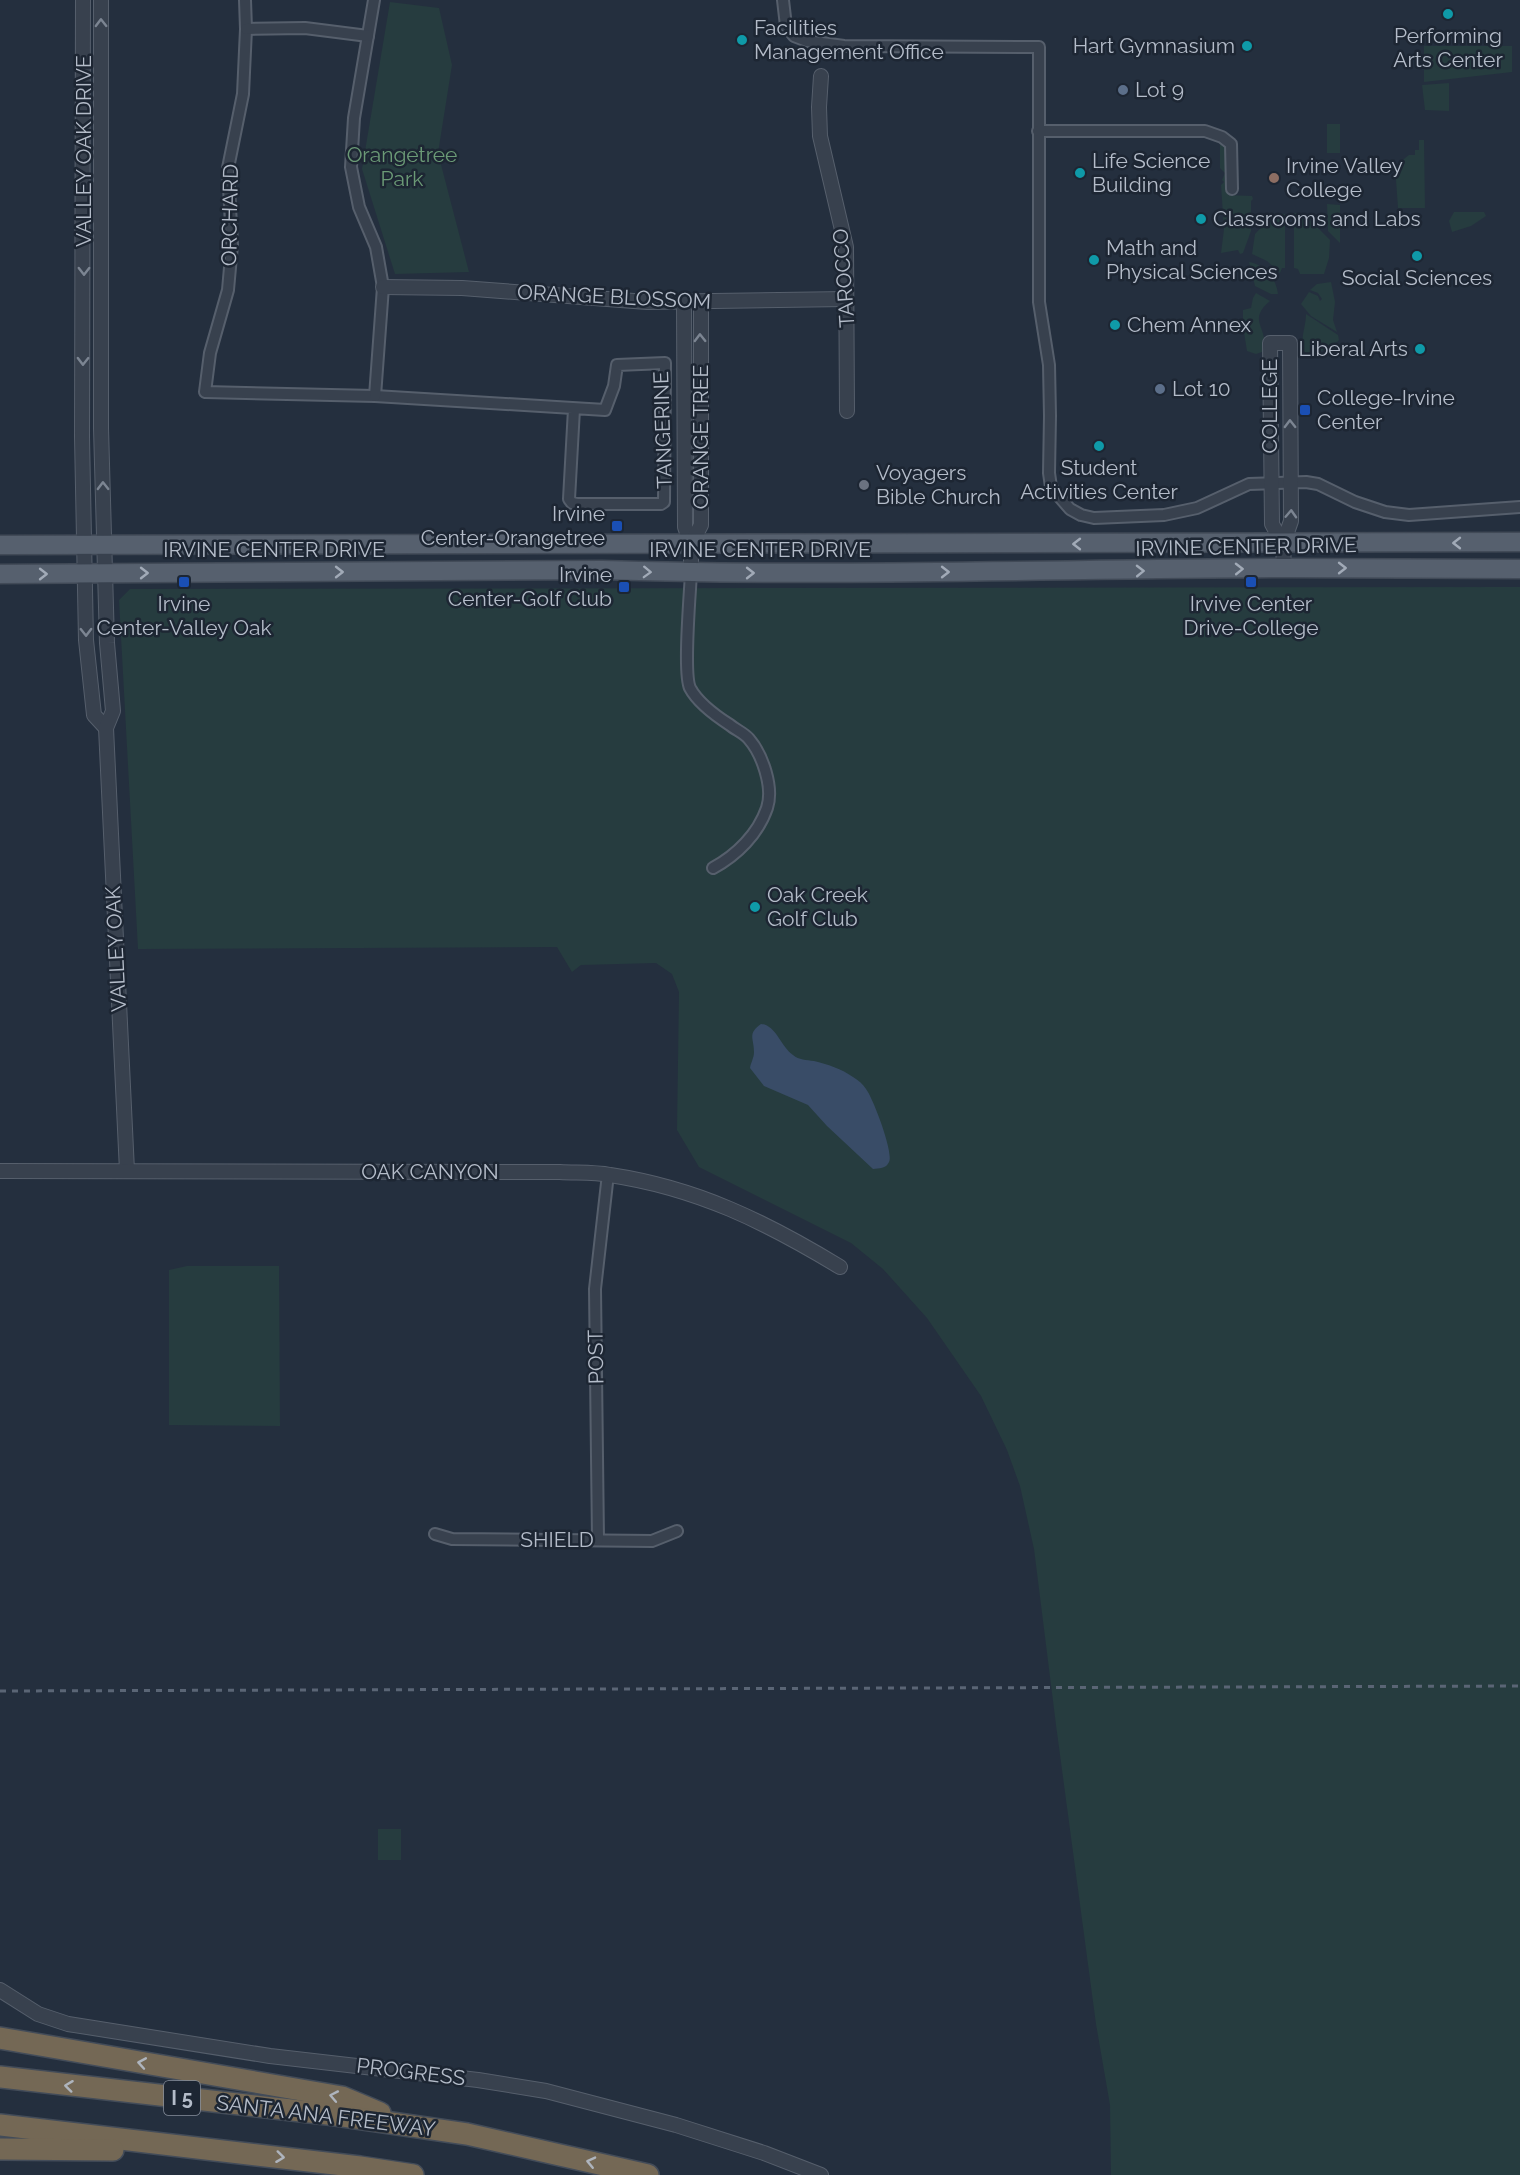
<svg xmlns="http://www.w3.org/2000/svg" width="1520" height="2175" font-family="Raleway,sans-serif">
  <rect width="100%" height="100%" fill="#242f3e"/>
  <!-- green -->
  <g fill="#263c3f">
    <polygon points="390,2 439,8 452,65 438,153 469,272 395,274 362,169"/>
    <polygon points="1424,46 1512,46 1512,72 1424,82"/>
    <polygon points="1449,83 1449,111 1425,110 1422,85"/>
    <rect x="1327" y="124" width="13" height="29"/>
    <polygon points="1419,140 1424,140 1425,208 1398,208 1395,166 1409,155 1415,155 1415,150 1419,150"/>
    <polygon points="1222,143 1227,148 1228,195 1252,196 1253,199 1251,201 1251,231 1243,253 1240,254 1238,250 1221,253 1224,229 1221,185 1224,182 1222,180 1225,173 1220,168 1220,145"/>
    <polygon points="1327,204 1340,205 1340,243 1328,231"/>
    <polygon points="1454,212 1484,212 1486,216 1471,226 1452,232 1449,221"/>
    <polygon points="1275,213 1285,214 1285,268 1282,268 1280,273 1267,261 1252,254 1255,234"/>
    <polygon points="1294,213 1303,213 1330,240 1329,258 1324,274 1300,274 1298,269 1294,268"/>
    <path d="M 1249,262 C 1265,265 1276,278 1278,294 L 1271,294 L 1255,286 Z"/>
    <polygon points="1331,282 1335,302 1333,320 1337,332 1311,316 1301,304 1309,292 1318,296 1320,301 1322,299 1318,293 1310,290 1317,284"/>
    <path d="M 1256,293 L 1270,301 C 1248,319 1266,327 1264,343 C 1264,346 1263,349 1262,352 L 1256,354 L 1247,351 L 1243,326 L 1243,310 L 1251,308 L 1253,298 Z"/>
    <path d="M 1306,314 L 1338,335 L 1339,340 C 1332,348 1315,355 1305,353 C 1299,339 1306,328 1306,314 Z"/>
    <polygon points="1520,587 1520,2175 1111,2175 1110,2105 1096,2024 1056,1725 1034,1549 1020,1486 1007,1450 981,1396 927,1318 883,1269 851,1243 699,1167 677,1130 679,992 672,974 656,963 581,965 572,972 557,947 138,949 119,600 130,589"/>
    <polygon points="187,1266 279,1266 280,1426 169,1425 169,1270"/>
    <rect x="378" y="1829" width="23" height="31"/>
  </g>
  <!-- water -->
  <path fill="#394c67" d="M 761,1024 C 776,1025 781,1047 793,1055 C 799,1060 806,1060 814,1061 C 827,1064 842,1069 853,1077 C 858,1080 863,1084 866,1089 C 873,1098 894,1153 889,1162 C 886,1169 879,1168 873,1169 L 827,1126 L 808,1105 L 764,1086 L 750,1068 C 751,1062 754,1058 754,1052 C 754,1038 747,1034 761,1024 Z"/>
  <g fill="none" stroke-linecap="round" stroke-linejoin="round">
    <defs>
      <g id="minor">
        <polyline points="245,0 246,29 243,94 228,168 232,245 228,290 210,353 205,392 375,396 605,410 614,386 617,365 665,363 664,502 661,504 577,504 572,503 569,499 574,409"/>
        <polyline points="374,0 354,118 351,167 359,207 376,247 383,287 375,396"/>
        <polyline points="783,0 786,26 794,36 807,41 844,46 1039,47 1039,302 1049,365 1050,416 1049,473 1051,487 1070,509 1081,515 1094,518 1164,515 1197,508 1249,484 1306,482 1318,484 1355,502 1385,512 1409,515 1520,507"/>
        <polyline points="246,29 305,28 368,36"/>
        <polyline points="1038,131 1205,131 1222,137 1231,144 1232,189"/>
        <path d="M 691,573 C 690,594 683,673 690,688 C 698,703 716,716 730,725 C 736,730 744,733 749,739 C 762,754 774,787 767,808 C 758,834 737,855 713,868"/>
        <polyline points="435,1534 452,1539 652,1541 677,1531"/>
        <polyline points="598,1540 595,1289 608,1174"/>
      </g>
      <g id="tertiary">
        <polyline points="83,0 82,437 86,640 94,715 106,728"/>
        <polyline points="101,0 101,428 107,643 113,711 106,728 127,1171"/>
        <polyline points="821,76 819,107 820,136 846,247 847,411"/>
        <polyline points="383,287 462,288 647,302 846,299"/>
        <polyline points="684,303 685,527 691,544 691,573"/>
        <polyline points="691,544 701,525 701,302"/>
        <polyline points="1283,544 1272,524 1270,343 1290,343 1291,521 1283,544 1284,568"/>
        <path d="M 0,1171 L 560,1172 C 576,1173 594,1172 610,1175 C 697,1188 766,1222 840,1267"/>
        <polyline points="0,1990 38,2014 68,2024 270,2056 478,2080 546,2091 676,2125 764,2153 821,2175"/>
      </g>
      <g id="primary">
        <polyline points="0,545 1520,542"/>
        <path d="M 0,574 L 602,570 C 830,577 1057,569 1285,568 C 1363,568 1442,569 1520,569"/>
      </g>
      <g id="motorway">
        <polyline points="0,2038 342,2097 380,2113"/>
        <polyline points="0,2077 336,2115 467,2134 648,2175"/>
        <polyline points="0,2125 360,2167 413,2175"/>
        <polyline points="0,2149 113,2150"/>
      </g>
    </defs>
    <!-- minor casing -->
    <use href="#minor" stroke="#565f6c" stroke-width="14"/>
    <!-- tertiary casing -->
    <use href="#tertiary" stroke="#565f6c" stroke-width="16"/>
    <!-- primary casing -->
    <use href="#primary" stroke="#414a57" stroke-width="21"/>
    <!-- motorway casing -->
    <use href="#motorway" stroke="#434c59" stroke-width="24"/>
    <!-- minor -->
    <use href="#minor" stroke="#38414e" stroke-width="10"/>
    <!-- tertiary -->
    <use href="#tertiary" stroke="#38414e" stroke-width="14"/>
    <!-- primary -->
    <use href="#primary" stroke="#56606e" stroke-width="18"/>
    <!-- motorway -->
    <use href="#motorway" stroke="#746855" stroke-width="21"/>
    <!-- rail -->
    <polyline stroke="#5a6575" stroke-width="3" stroke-dasharray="6 6" stroke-linecap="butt" points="0,1691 1520,1686"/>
  </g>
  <!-- one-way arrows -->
  <defs><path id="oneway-chevron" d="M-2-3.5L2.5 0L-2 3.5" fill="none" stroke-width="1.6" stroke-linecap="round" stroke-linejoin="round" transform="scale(1.5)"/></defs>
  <g stroke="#7c8592">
    <use href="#oneway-chevron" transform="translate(101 23) rotate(-91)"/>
    <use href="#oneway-chevron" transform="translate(84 271) rotate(90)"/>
    <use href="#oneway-chevron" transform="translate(700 338) rotate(-91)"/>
    <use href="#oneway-chevron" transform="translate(83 361) rotate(91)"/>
    <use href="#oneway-chevron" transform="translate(1290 424) rotate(-91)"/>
    <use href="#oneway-chevron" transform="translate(103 486) rotate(-91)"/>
    <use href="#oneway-chevron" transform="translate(1291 514) rotate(-87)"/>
    <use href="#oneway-chevron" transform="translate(86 632) rotate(89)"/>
  </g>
  <g stroke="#a1aab7">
    <use href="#oneway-chevron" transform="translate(1457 543) rotate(180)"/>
    <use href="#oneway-chevron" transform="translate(1077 544) rotate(-180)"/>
    <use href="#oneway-chevron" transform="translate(1342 568)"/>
    <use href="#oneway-chevron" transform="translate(1239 569) rotate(-1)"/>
    <use href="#oneway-chevron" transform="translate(1140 571) rotate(-1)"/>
    <use href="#oneway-chevron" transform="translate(339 572)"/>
    <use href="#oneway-chevron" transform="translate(647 572) rotate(2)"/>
    <use href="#oneway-chevron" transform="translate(945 572)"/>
    <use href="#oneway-chevron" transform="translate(144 573)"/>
    <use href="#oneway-chevron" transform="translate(750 573)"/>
    <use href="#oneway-chevron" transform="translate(43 574)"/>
  </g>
  <g stroke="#aeb4bd">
    <use href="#oneway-chevron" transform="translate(142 2063) rotate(-170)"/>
    <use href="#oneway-chevron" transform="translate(69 2086) rotate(-173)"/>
    <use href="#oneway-chevron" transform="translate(334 2096) rotate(-169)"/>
    <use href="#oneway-chevron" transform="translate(280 2157) rotate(7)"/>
    <use href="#oneway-chevron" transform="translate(591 2162) rotate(-167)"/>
  </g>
  <!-- markers -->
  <g fill="#0f9aa8" stroke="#1d2633" stroke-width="2">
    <circle cx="1448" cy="14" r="6"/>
    <circle cx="742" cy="40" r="6"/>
    <circle cx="1247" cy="46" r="6"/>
    <circle cx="1080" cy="173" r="6"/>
    <circle cx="1201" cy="219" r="6"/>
    <circle cx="1417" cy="256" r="6"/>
    <circle cx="1094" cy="260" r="6"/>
    <circle cx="1115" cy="325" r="6"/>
    <circle cx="1420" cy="349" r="6"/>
    <circle cx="1099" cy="446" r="6"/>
    <circle cx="755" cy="907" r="6"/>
  </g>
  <g fill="#5c6f8a" stroke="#1d2633" stroke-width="2">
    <circle cx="1123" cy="90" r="6"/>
    <circle cx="1160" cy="389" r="6"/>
  </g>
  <circle fill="#8d6e63" stroke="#1d2633" stroke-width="2" cx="1274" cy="178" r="6"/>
  <g fill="#1a4fb4" stroke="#1d2633" stroke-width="2">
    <rect x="1299" y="404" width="12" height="12" rx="3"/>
    <rect x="611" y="520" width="12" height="12" rx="3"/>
    <rect x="178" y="576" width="12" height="12" rx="3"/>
    <rect x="1245" y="576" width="12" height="12" rx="3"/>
    <rect x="618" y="581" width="12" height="12" rx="3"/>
  </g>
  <circle fill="#6b7280" stroke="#1d2633" stroke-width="2" cx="864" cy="485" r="6"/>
  <g text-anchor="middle" stroke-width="5" stroke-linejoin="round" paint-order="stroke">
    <!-- shield labels -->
    <rect fill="#1d2633" stroke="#878f9c" stroke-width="1.5" x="164" y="2081" width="36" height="34" rx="4.5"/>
    <g font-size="20" font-weight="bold" fill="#b4bcc9">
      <text x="182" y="2105">I 5</text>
    </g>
    <!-- poi labels -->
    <g font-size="21" fill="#b4bcc9" stroke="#1d2633" text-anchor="start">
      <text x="754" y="35">Facilities<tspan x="754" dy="24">Management Office</tspan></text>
      <text x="1448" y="43" text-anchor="middle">Performing<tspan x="1448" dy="24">Arts Center</tspan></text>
      <text x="1235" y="53" text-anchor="end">Hart Gymnasium</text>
      <text x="1135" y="97">Lot 9</text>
      <text x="1092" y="168">Life Science<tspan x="1092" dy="24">Building</tspan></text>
      <text x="1286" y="173">Irvine Valley<tspan x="1286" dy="24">College</tspan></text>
      <text x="1213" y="226">Classrooms and Labs</text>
      <text x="1106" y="255">Math and<tspan x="1106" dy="24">Physical Sciences</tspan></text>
      <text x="1417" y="285" text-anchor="middle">Social Sciences</text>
      <text x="1127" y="332">Chem Annex</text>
      <text x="1408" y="356" text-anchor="end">Liberal Arts</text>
      <text x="1172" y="396">Lot 10</text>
      <text x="1317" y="405">College-Irvine<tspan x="1317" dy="24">Center</tspan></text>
      <text x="1099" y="475" text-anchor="middle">Student<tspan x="1099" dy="24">Activities Center</tspan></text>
      <text x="876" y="480">Voyagers<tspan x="876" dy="24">Bible Church</tspan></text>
      <text x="605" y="521" text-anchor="end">Irvine<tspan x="605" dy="24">Center-Orangetree</tspan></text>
      <text x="612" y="582" text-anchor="end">Irvine<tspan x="612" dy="24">Center-Golf Club</tspan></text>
      <text x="184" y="611" text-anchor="middle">Irvine<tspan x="184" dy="24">Center-Valley Oak</tspan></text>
      <text x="1251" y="611" text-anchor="middle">Irvive Center<tspan x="1251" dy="24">Drive-College</tspan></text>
      <text x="767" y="902">Oak Creek<tspan x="767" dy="24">Golf Club</tspan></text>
    </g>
    <!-- street labels -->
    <g font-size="21" fill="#b4bcc9" stroke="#1d2633">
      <text transform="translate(84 151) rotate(-90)" y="7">VALLEY OAK DRIVE</text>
      <text transform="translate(230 215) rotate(-89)" y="7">ORCHARD</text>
      <text transform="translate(844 278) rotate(-94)" y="7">TAROCCO</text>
      <text transform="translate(614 297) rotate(3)" y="7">ORANGE BLOSSOM</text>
      <text transform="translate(1270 406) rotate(-90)" y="7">COLLEGE</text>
      <text transform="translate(663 430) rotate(-92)" y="7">TANGERINE</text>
      <text transform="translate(701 437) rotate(-90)" y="7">ORANGE TREE</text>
      <text transform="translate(1246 547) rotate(-1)" y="7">IRVINE CENTER DRIVE</text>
      <text x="274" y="557">IRVINE CENTER DRIVE</text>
      <text x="760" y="557">IRVINE CENTER DRIVE</text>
      <text transform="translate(116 949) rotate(-93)" y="7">VALLEY OAK</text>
      <text x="430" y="1179">OAK CANYON</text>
      <text transform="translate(596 1357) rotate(-91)" y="7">POST</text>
      <text x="557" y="1547">SHIELD</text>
      <text transform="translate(411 2072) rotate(7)" y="7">PROGRESS</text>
      <text transform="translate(326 2116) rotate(7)" y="7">SANTA ANA FREEWAY</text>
    </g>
    <!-- park labels -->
    <g font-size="21" fill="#6b9a76" stroke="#1d2633">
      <text x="402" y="162">Orangetree<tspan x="402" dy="24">Park</tspan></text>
    </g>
  </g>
</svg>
